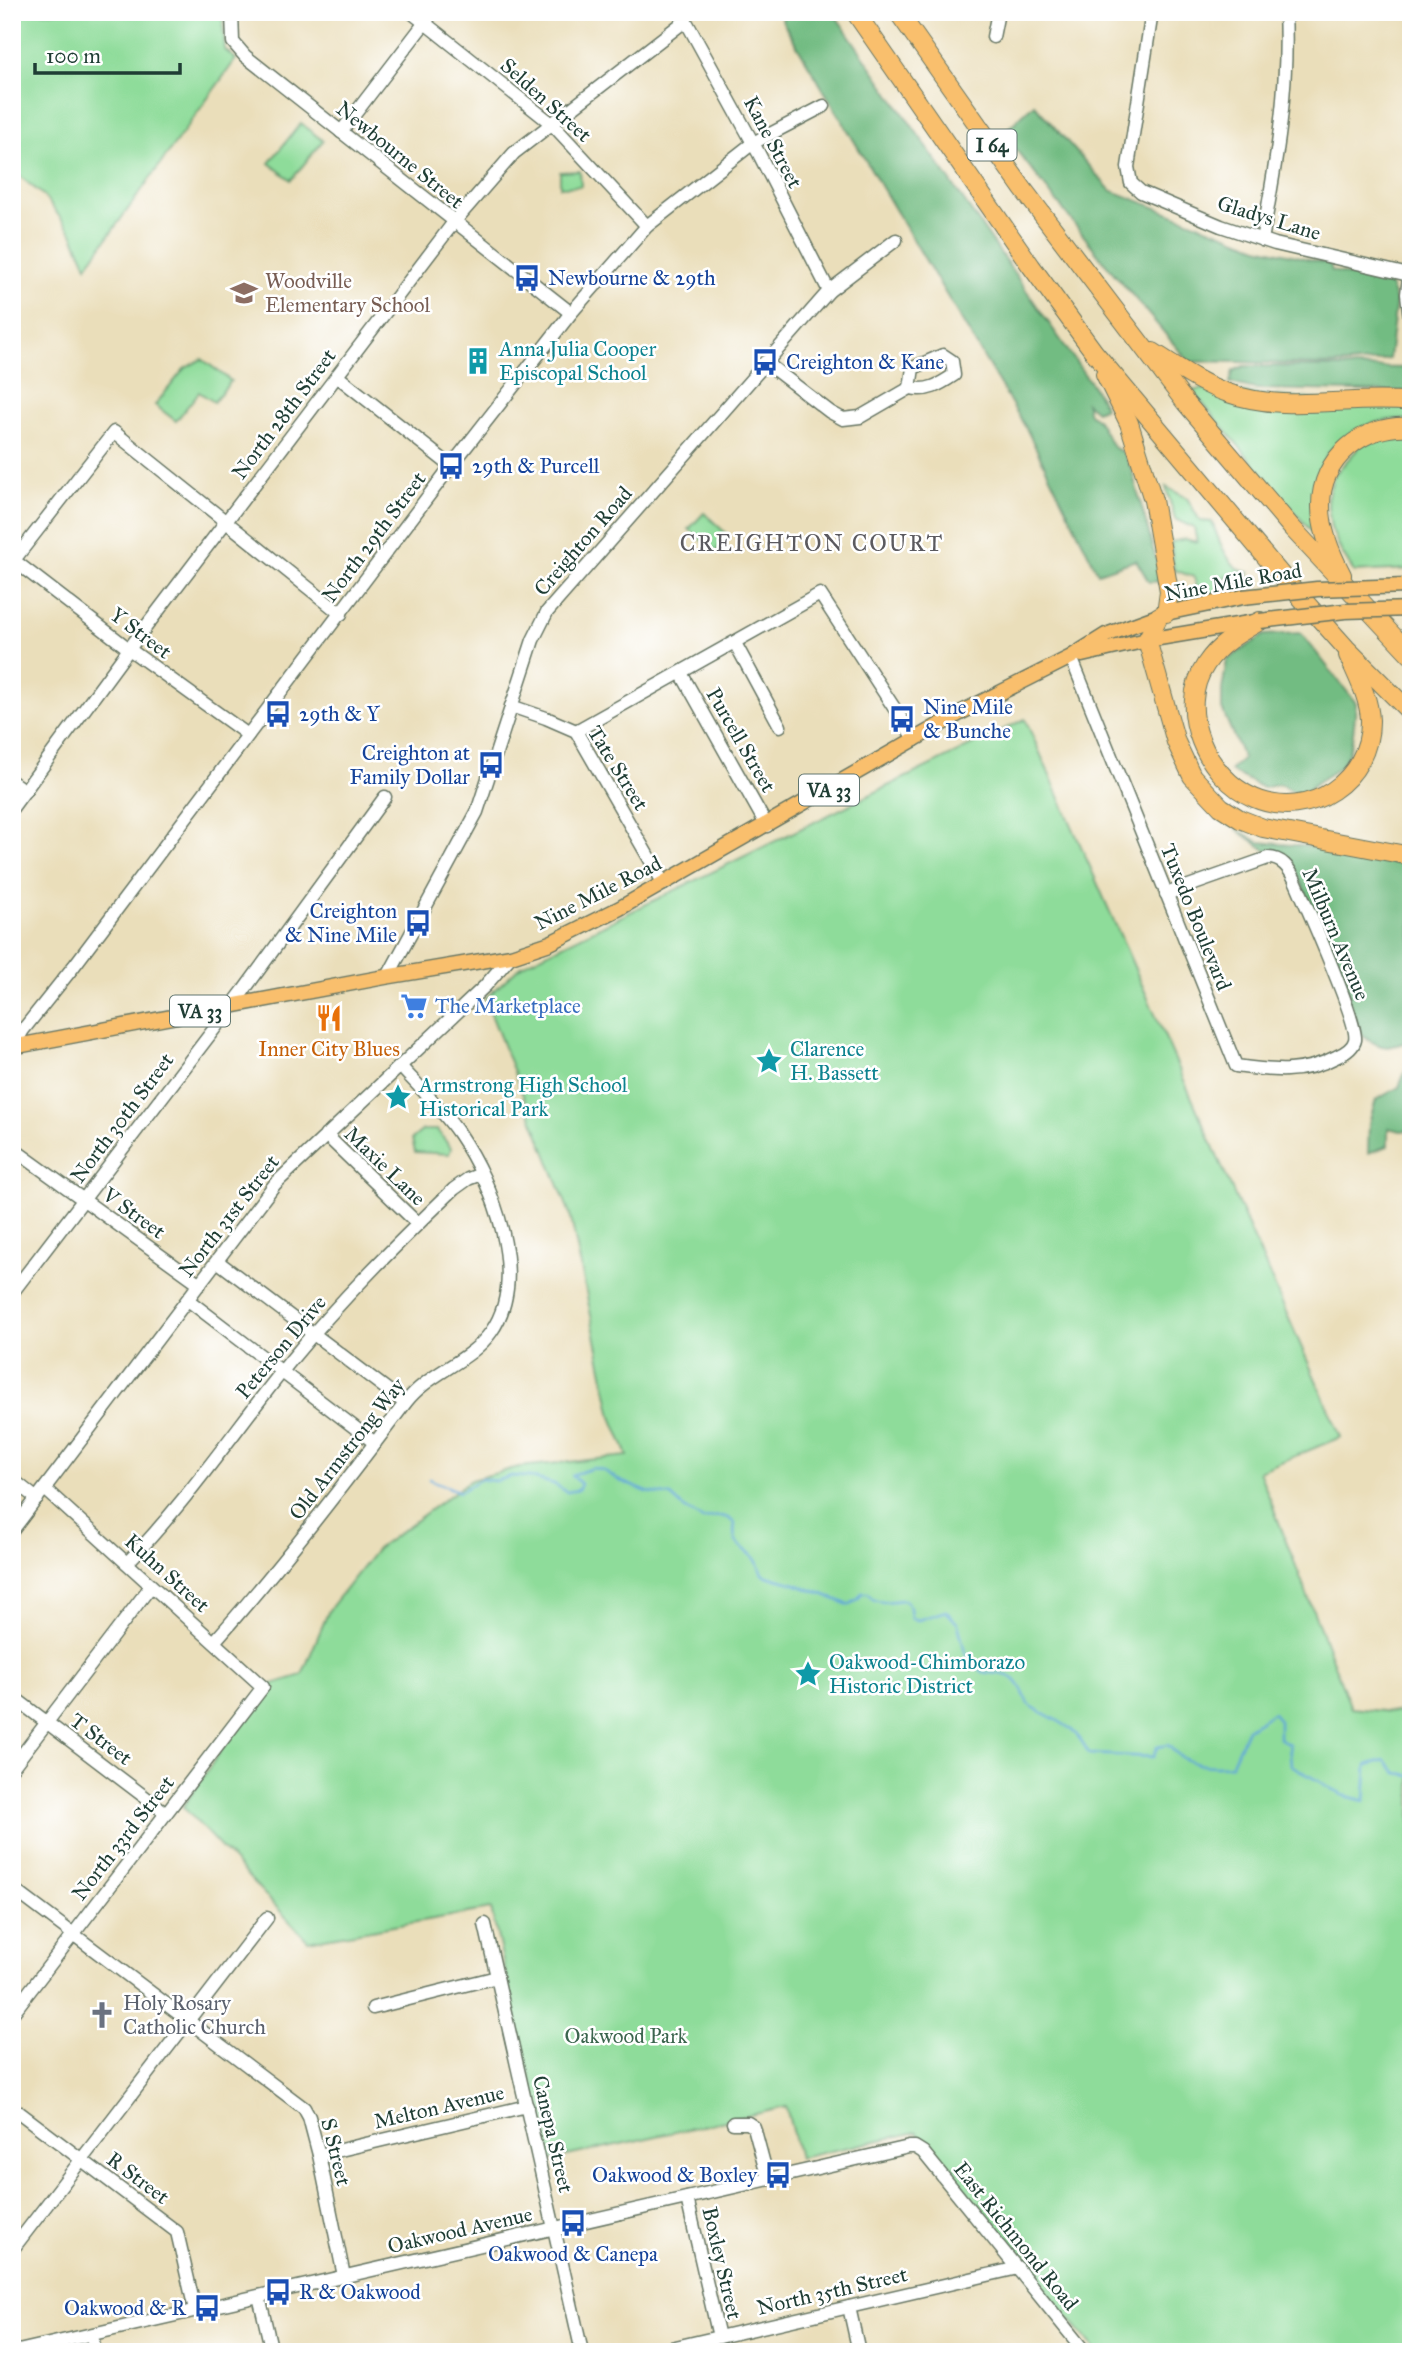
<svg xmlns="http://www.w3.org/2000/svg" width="1423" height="2364" font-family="'IM FELL Great Primer',serif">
  <rect width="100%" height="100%" fill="#fff"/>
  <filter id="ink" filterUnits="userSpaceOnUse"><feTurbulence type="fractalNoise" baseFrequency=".0143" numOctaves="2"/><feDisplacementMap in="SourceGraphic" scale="14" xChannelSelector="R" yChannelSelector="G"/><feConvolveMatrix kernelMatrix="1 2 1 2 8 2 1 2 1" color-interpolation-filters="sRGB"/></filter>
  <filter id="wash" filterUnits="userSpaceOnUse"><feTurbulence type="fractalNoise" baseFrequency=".00686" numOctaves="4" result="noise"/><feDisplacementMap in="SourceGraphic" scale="28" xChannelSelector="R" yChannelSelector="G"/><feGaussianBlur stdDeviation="1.57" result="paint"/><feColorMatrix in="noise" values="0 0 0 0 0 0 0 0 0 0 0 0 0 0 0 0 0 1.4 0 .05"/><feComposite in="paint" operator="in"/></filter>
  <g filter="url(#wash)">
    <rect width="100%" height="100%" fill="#eadeba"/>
    <!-- green -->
    <g fill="#8edc9a" stroke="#568c67" stroke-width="2">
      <polygon points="12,12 222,12 225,50 236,59 87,266 72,233 43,195 12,170"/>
      <polygon points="301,123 323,141 291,180 269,163"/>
      <polygon points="580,171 581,186 560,187 560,172"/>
      <polygon points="202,359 231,381 214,402 199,392 176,421 155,405 184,369"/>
      <path d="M 1202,389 L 1411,408 L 1411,421 C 1395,418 1383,420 1368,425 C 1316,443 1309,488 1316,537 L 1192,391 Z"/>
      <polygon points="1389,434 1411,434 1411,569 1354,572 1341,551 1331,528 1327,499 1334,475 1363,443"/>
      <path d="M 1166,487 L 1187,498 L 1200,521 L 1212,522 C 1218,538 1229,572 1249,572 L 1248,582 L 1234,585 L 1226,576 L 1218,593 L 1205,596 L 1197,588 L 1194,577 L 1174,570 L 1171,542 L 1185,539 L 1197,542 L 1194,528 L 1175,519 Z"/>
      <polygon points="704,513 729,536 715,552 689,529"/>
      <polygon points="1025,719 1341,1437 1259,1471 1351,1708 1411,1714 1411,2352 1097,2352 930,2153 917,2132 799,2158 786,2107 549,2160 491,1909 308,1941 183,1807 263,1687 302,1675 329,1610 377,1549 471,1480 519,1467 628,1456 612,1417 570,1214 485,999 517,969 528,962"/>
      <polygon points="423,1130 437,1130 451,1148 449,1154 415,1152 412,1139"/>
    </g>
    <!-- forest -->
    <g fill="#72bc82" stroke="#487c5b" stroke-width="2">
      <polygon points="780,12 833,12 1096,391 1105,407 1096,411 1086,403 1089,414 1098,420 1113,447 1124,453 1131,468 1162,581 1149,582 1136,560 1098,573 1026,428 783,22"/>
      <path d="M 1034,104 L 1110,190 L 1258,247 L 1330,264 L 1332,271 L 1390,285 L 1396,301 L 1389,359 C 1323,372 1255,358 1189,362 L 1106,264 L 1003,133 Z"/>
      <polygon points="1244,366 1411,368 1411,392 1255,389 1230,383 1233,371"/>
      <path d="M 1301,633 L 1356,703 C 1354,723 1354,758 1336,770 C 1320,781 1315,781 1302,797 L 1280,784 L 1263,788 L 1230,771 L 1243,758 L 1222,709 L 1222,690 L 1227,660 L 1264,635 Z"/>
      <path d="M 1236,829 L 1259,842 L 1325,848 L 1411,866 L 1411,1040 C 1389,1049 1382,1050 1363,1036 L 1297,872 Z"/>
      <polygon points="1411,1058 1411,1130 1401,1131 1388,1128 1388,1146 1368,1153 1369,1123 1376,1100 1399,1087"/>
    </g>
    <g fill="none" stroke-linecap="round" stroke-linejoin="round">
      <!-- stream -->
      <path stroke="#61a7d7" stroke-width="2.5" d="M 429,1479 L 460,1492 L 481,1479 L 495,1481 L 512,1476 L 529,1477 L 554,1484 L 567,1492 L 578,1490 L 581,1484 L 572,1475 L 593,1468 L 603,1470 L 620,1481 L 647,1492 L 671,1496 L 684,1508 L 703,1519 C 716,1517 725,1512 735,1524 C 730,1551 748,1545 757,1562 C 759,1566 760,1570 762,1574 C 773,1579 783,1580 795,1584 C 813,1590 831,1597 849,1605 L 858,1599 L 862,1593 L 868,1593 C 875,1607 891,1600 905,1600 L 910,1608 L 911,1618 L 918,1620 L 946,1611 L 958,1624 L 965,1652 L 982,1672 C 1013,1676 1016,1673 1028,1704 C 1056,1723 1073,1721 1089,1754 L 1153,1757 L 1157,1747 L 1168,1745 C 1185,1765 1206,1768 1231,1765 L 1247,1729 L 1273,1713 L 1279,1720 L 1279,1738 L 1289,1744 L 1291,1765 L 1342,1795 L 1365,1801 L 1367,1765 L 1385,1760 L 1397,1773 L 1411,1775"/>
    </g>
  </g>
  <g filter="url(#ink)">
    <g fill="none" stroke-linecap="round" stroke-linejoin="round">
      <defs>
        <g id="minor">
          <polyline points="232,12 233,42 245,56 571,313"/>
          <polyline points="411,12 552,124 647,226"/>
          <polyline points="681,12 759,154 829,291"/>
          <polyline points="1152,12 1128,167 1131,183 1141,192 1221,226 1275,244 1409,275"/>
          <polyline points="993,37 998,12"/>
          <polyline points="341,132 433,12"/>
          <path d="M 1262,240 C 1276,164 1289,89 1285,12"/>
          <polyline points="1411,261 1407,294 1411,326"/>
          <path d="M 765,362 L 830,412 L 843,419 L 860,417 L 910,388 C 928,392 939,385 954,375 L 952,361 L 943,355 L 913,368 L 910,388"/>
          <polyline points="337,376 451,466"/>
          <polyline points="12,559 129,649 248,735"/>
          <polyline points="14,560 114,432 341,614"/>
          <polyline points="735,643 780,726"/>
          <path d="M 1071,657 L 1236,1066 C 1272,1071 1302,1075 1336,1057 C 1343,1054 1353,1049 1355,1040 C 1359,1024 1305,903 1295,880 C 1289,868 1282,858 1268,858 L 1166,894"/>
          <polyline points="681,673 767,826"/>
          <polyline points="511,706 546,718 576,731 664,884"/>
          <polyline points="576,731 820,594 915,740"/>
          <polyline points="12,782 25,791"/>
          <polyline points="12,808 129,649 454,222 514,153 685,21"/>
          <polyline points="388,976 477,812 533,640 547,612 829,291 896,240"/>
          <polyline points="12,1049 23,1030 74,966 451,466 571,313 647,226 753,143 824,106"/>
          <polyline points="326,1135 418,1224"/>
          <polyline points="12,1148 200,1284"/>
          <polyline points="217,1261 405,1403"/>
          <polyline points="12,1293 244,990 385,797"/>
          <polyline points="188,1300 375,1443"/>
          <polyline points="12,1479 37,1499"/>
          <polyline points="12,1531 275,1184 485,986 511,956"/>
          <path d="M 127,1563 C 189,1499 236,1428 292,1359 C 341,1299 398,1243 454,1189 L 468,1179 L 481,1174"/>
          <path d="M 214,1642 C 282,1565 344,1484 406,1402 C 428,1373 470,1362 491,1332 C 530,1277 493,1184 459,1134 C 442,1109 420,1088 400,1066"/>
          <polyline points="12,1696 166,1813"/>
          <polyline points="12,1768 151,1586"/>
          <polyline points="12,1888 304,2108 309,2117 319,2155 344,2276"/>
          <polyline points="485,1924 582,2352"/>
          <polyline points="373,2008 497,1977"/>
          <polyline points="12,2014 263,1687 45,1489"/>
          <polyline points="12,2107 177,2232 195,2310"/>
          <polyline points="733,2123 748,2123 754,2127 768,2179"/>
          <polyline points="319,2155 527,2106"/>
          <polyline points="687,2198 719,2337"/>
          <polyline points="12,2250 267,1918"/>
          <polyline points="259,2296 272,2352"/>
          <polyline points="849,2307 859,2352"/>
          <polyline points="92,2335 95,2352"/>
          <polyline points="14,2352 909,2147 915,2147 923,2152 1085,2352"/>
          <polyline points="654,2352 1018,2268"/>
        </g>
        <g id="major">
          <polyline points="1082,655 1147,640 1255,622"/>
          <polyline points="12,1047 385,977 511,956 550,943 620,908 962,712 1071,657 1106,635 1166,613 1243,597"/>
        </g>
        <g id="highway">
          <polyline points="855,12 1031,266 1094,352 1287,582 1346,648 1411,713"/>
          <polyline points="898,12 1023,189 1185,402 1292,528 1411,655"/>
          <path d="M 1153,352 C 1177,367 1201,384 1228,393 C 1287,414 1351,395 1411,402"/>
          <polyline points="1105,374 1129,423 1153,500 1169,591 1166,613"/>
          <path d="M 1342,575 C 1331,554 1321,530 1321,507 C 1320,458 1364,423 1411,427"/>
          <polyline points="1159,616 1147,640 1176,742 1192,776 1221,807 1240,819 1263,828 1411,856"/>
          <path d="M 1260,621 C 1239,633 1219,644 1206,664 C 1175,710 1207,778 1254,798 C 1309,822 1371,780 1370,720 C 1369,697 1357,676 1348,655"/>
        </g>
      </defs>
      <!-- minor casing -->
      <use href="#minor" stroke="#667563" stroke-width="15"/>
      <!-- major casing -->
      <use href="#major" stroke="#667563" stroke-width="17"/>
      <!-- highway casing -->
      <use href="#highway" stroke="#667563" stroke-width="20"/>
      <!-- minor -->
      <use href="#minor" stroke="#fff" stroke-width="12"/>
      <!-- major -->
      <use href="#major" stroke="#f9bf6d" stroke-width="14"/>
      <!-- highway -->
      <use href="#highway" stroke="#f9bf6d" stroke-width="18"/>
      <defs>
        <g id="major-bridge">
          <polyline points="1243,597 1317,589 1407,586"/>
          <polyline points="1260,621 1345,611 1411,609"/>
        </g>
      </defs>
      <!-- major-bridge casing -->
      <use href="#major-bridge" stroke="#667563" stroke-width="17" stroke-linecap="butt"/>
      <!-- major-bridge -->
      <use href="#major-bridge" stroke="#f9bf6d" stroke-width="14"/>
    </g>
  </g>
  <!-- icons -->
  <defs>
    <symbol id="bus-bare" viewBox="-9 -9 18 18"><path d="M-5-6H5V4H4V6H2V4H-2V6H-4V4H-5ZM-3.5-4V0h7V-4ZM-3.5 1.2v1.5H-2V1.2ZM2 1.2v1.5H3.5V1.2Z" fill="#1a4fb4" stroke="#fff" stroke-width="2.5" paint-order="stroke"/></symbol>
    <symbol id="school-bare" viewBox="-9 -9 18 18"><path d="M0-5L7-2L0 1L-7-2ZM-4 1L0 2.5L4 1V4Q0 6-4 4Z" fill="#8d6e63" stroke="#fff" stroke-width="2.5" paint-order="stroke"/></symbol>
    <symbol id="building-bare" viewBox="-9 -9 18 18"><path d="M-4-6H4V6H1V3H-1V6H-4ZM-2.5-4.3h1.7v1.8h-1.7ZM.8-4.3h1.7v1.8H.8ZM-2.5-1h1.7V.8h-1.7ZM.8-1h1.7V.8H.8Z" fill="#0f9aa8" stroke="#fff" stroke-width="2.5" paint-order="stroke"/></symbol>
    <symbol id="supermarket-bare" viewBox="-9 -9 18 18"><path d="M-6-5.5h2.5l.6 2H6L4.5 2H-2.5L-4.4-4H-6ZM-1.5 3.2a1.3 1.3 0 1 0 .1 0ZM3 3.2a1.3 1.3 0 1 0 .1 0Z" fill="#3f7fe0" stroke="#fff" stroke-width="2.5" paint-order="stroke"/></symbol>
    <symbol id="restaurant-bare" viewBox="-9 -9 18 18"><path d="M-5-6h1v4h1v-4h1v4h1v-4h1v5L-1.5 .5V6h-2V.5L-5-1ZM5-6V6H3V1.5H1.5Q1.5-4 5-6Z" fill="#e8710a" stroke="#fff" stroke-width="2.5" paint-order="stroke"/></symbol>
    <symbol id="sight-bare" viewBox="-9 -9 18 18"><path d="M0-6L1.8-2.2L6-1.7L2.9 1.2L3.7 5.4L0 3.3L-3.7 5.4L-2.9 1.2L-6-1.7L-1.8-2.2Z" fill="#0f9aa8" stroke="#fff" stroke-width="2.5" paint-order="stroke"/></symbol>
    <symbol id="church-bare" viewBox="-9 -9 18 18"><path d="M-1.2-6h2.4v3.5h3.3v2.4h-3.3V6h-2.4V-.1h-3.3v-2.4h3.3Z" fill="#6b7280" stroke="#fff" stroke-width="2.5" paint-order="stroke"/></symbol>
  </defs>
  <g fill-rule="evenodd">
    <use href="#bus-bare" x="508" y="259" width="38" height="38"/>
    <use href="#school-bare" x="225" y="274" width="38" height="38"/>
    <use href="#building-bare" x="459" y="342" width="38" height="38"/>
    <use href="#bus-bare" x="746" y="343" width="38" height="38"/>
    <use href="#bus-bare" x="432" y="447" width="38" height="38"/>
    <use href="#bus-bare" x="259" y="695" width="38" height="38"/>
    <use href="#bus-bare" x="883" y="700" width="38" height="38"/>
    <use href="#bus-bare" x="472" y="746" width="38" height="38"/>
    <use href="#bus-bare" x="399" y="904" width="38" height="38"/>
    <use href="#supermarket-bare" x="395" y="987" width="38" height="38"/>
    <use href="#restaurant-bare" x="310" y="999" width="38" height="38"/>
    <use href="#sight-bare" x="750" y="1042" width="38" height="38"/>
    <use href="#sight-bare" x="379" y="1078" width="38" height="38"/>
    <use href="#sight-bare" x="789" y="1655" width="38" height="38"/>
    <use href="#church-bare" x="83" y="1996" width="38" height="38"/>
    <use href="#bus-bare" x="759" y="2156" width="38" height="38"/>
    <use href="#bus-bare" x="554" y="2204" width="38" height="38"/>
    <use href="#bus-bare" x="259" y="2273" width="38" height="38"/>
    <use href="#bus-bare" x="188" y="2289" width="38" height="38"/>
  </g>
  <g text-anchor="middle" stroke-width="5" stroke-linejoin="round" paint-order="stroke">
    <!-- shield labels -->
    <g fill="#fff" stroke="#627771" stroke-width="2">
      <rect x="967.5" y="129.5" width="49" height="31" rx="5"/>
      <rect x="799" y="774.5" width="60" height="31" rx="5"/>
      <rect x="170" y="995.5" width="60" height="31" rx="5"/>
    </g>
    <g font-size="19" font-weight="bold" fill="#1f3d34">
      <text x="992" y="152">I 64</text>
      <text x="829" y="797">VA 33</text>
      <text x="200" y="1018">VA 33</text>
    </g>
    <!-- street labels -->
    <g font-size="21" fill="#1f3d34" stroke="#fff">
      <text transform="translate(546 100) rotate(42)" y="7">Selden Street</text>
      <text transform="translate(773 142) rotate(62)" y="7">Kane Street</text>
      <text transform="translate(400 155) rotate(39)" y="7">Newbourne Street</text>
      <text transform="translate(1269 218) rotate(17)" y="7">Gladys Lane</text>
      <text transform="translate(284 414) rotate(-53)" y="7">North 28th Street</text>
      <text transform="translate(374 537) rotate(-53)" y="7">North 29th Street</text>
      <text transform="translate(583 541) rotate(-49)" y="7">Creighton Road</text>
      <text transform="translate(1233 582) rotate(-10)" y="7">Nine Mile Road</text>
      <text transform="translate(141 633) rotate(37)" y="7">Y Street</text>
      <text transform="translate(741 740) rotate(60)" y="7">Purcell Street</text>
      <text transform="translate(618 768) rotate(58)" y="7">Tate Street</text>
      <text transform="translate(598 893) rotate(-27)" y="7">Nine Mile Road</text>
      <text transform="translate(1196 917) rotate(68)" y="7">Tuxedo Boulevard</text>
      <text transform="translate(1336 934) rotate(67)" y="7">Milburn Avenue</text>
      <text transform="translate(122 1118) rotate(-53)" y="7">North 30th Street</text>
      <text transform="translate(385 1166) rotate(44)" y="7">Maxie Lane</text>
      <text transform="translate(134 1213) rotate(36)" y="7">V Street</text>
      <text transform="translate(229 1216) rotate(-52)" y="7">North 31st Street</text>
      <text transform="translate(281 1347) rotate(-50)" y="7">Peterson Drive</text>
      <text transform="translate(347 1449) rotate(-52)" y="7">Old Armstrong Way</text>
      <text transform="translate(167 1573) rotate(42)" y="7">Kuhn Street</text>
      <text transform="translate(101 1739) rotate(37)" y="7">T Street</text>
      <text transform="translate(123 1838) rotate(-52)" y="7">North 33rd Street</text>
      <text transform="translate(439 2107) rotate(-13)" y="7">Melton Avenue</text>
      <text transform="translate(553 2134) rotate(77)" y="7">Canepa Street</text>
      <text transform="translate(336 2152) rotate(76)" y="7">S Street</text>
      <text transform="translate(138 2178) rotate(37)" y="7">R Street</text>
      <text transform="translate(460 2230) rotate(-13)" y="7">Oakwood Avenue</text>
      <text transform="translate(1016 2236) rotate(51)" y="7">East Richmond Road</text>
      <text transform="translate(722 2263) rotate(77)" y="7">Boxley Street</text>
      <text transform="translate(832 2291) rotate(-13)" y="7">North 35th Street</text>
    </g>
    <!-- transit labels -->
    <g font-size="21" fill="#164399" stroke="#fff" text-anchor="start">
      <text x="548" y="285">Newbourne &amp; 29th</text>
      <text x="786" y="369">Creighton &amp; Kane</text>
      <text x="472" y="473">29th &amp; Purcell</text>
      <text x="923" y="714">Nine Mile<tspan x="923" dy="24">&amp; Bunche</tspan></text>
      <text x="299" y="721">29th &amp; Y</text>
      <text x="470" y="760" text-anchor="end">Creighton at<tspan x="470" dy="24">Family Dollar</tspan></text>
      <text x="397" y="918" text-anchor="end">Creighton<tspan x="397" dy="24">&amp; Nine Mile</tspan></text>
      <text x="757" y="2182" text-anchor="end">Oakwood &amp; Boxley</text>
      <text x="573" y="2261" text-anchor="middle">Oakwood &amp; Canepa</text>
      <text x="299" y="2299">R &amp; Oakwood</text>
      <text x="186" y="2315" text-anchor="end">Oakwood &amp; R</text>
    </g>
    <!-- education labels -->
    <g font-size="21" fill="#785e54" stroke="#fff" text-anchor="start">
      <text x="265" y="288">Woodville<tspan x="265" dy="24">Elementary School</tspan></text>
    </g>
    <!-- culture labels -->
    <g font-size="21" fill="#0d838f" stroke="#fff" text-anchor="start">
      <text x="499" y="356">Anna Julia Cooper<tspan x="499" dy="24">Episcopal School</tspan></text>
      <text x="790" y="1056">Clarence<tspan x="790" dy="24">H. Bassett</tspan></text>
      <text x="419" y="1092">Armstrong High School<tspan x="419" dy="24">Historical Park</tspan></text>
      <text x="829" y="1669">Oakwood-Chimborazo<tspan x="829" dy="24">Historic District</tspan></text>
    </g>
    <!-- shop labels -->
    <g font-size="21" fill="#366cbe" stroke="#fff" text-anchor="start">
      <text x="435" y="1013">The Marketplace</text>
    </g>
    <!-- food labels -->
    <g font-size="21" fill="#c56008" stroke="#fff">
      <text x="329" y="1056">Inner City Blues</text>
    </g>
    <!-- worship labels -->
    <g font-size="21" fill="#5b616d" stroke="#fff" text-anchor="start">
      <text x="123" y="2010">Holy Rosary<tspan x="123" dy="24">Catholic Church</tspan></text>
    </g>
    <!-- park labels -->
    <g font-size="21" fill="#3b654e" stroke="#fff">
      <text x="626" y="2043">Oakwood Park</text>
    </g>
    <!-- neighbourhood labels -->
    <g font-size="23" letter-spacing="2" fill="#5b5a5f" stroke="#fff">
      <text x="812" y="551">CREIGHTON COURT</text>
    </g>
  </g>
  <!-- margin -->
  <rect width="1423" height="2364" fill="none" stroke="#fff" stroke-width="42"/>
  <!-- scale -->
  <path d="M35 63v10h145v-10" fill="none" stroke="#1f3d34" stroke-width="3.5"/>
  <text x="46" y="63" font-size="21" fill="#1f3d34" stroke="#ffffff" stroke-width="5" paint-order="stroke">100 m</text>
</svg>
